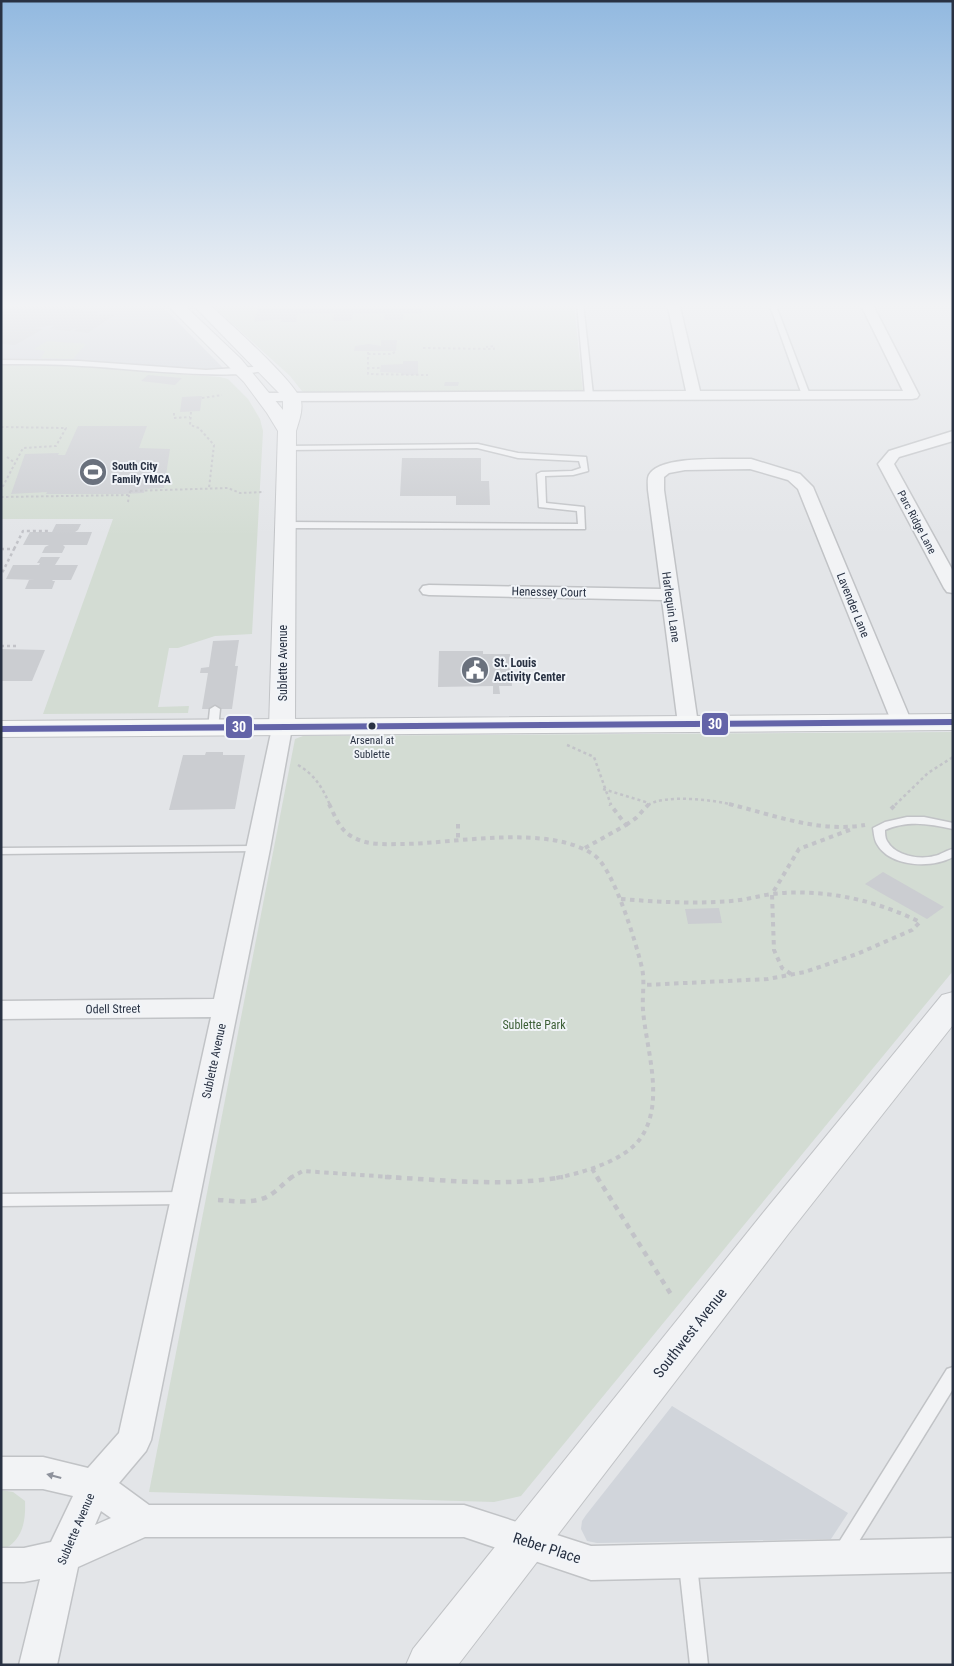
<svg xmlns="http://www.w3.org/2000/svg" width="954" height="1666" font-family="'Roboto Condensed',sans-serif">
  <rect width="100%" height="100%" fill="#e3e5e8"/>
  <!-- built -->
  <g fill="#d1d5db">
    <polygon points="1,303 159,303 223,368 209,372 96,361 1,359"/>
    <polygon points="672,1406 848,1513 831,1539 597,1543 587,1541 581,1529 582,1521 586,1515"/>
  </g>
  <!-- green -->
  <g fill="#d3dcd3">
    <polygon points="574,304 583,393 308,394 302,391 290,376 212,305"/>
    <polygon points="47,341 86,344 73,359 41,358 45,351 34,349"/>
    <polygon points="1,365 76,366 220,377 228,379 248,399 260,419 263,431 252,634 215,636 178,648 169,648 158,707 189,706 188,713 43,714 113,519 1,519"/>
    <polygon points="953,732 953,971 521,1496 494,1502 149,1492 295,739 303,736"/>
    <path d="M 1,1490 L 13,1492 L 25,1501 C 26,1523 22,1541 1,1551 Z"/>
  </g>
  <!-- building -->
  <g fill="#cbcdd1">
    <polygon points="1,303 11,305 82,303 76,307 78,309 98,312 94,315 114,315 88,333 74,331 77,329 73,329 70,331 49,329 55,325 34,328 43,329 15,345 1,344"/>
    <polygon points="258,309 422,309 422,314 403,314 403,320 384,320 385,314 353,314 351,321 333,321 334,314 298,314 296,322 281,322 282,319 254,322"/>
    <polygon points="381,340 397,340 396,351 354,351 355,346 369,344 381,346"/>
    <polygon points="403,361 418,361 418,375 402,375 402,373 380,372 381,365 403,364"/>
    <polygon points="148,375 182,378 175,385 141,381"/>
    <polygon points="445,382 459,382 458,386 444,386"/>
    <polygon points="202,396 200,411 180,412 182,397"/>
    <polygon points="78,426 147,426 139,448 170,449 164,488 145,489 144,493 122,494 46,494 47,492 11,494 25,454 59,453 58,455 65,455"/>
    <polygon points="402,458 481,458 481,481 489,481 490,505 456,505 456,496 400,496"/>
    <polygon points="56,524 81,524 78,530 75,532 92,532 87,545 63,545 65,547 62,553 42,553 45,547 49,545 23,545 30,532 52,532"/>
    <polygon points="41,557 60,557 55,565 78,565 71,580 53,580 52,581 55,581 52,589 25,589 29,580 35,580 6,579 13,565 39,565 40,563 37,563"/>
    <polygon points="239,640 235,666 238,666 232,709 202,709 208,673 200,673 201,668 209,667 213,641"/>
    <polygon points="1,649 45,650 32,681 1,681"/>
    <polygon points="439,651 483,651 483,654 510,654 512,686 499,686 500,694 493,694 493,686 438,687"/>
    <polygon points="206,752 223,752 223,755 245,755 235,809 169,810 183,755 205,755"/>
    <polygon points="883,872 944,907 927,919 865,884"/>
    <polygon points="719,908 722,923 688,924 685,909"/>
  </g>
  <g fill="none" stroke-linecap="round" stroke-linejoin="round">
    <defs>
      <g id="service">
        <polygon points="577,303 583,303 593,395 589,397 585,395"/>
        <polygon points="769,303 775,303 810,395 809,397 802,395"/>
        <path d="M 1,360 L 79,361 L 206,370 L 266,366 L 269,368 C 246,383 116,367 82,366 C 55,364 28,364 1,364 Z"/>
        <polygon points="478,444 518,453 586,457 588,471 573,475 545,476 546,503 584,507 585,529 286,528 282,525 286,522 578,524 577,511 539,507 537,474 541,472 572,471 581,468 579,461 518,458 477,448 287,450 283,448 287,446"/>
        <polygon points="215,706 220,709 218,728 213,731 208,728 210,709"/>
        <path d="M 907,817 L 924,817 L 953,823 L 953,829 C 929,824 908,820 885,830 C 885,833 885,838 887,841 C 895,856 920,860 934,856 C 941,855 946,850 953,849 L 953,857 C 931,869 890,867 877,844 C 874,839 874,833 873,828 L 885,822 Z"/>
        <polygon points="259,846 263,847 265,849 263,851 1,854 1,848"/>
        <polygon points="185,1192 190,1194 192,1198 190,1202 185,1204 1,1206 1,1194"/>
        <polygon points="953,1367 953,1389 848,1559 842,1562 836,1559 833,1553 836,1547 947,1369"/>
        <polygon points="688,1556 694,1559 697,1565 708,1665 690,1665 679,1565 682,1559"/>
      </g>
      <g id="minor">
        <polygon points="667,303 679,303 700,391 903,391 860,303 872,303 919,395 917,398 912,399 267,401 262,400 260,397 262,394 267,393 686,391"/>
        <polygon points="953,431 953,441 899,457 894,464 953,571 953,593 947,592 944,588 878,464 889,451"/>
        <path d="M 751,459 L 800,474 L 813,487 L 912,723 L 909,727 L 902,729 L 895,727 L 892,723 L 798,489 L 788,480 L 750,469 L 685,470 L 669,473 L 664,477 L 664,490 L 698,724 L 695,728 L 688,730 L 681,728 L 678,724 L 662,600 L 429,595 L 423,594 L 420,590 L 423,586 L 429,585 L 661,589 L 648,490 C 648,485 647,479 649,475 C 660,454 730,460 751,459 Z"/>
        <path d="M 282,722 L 289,724 L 292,728 L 270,849 L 151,1440 L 146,1451 L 119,1483 L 149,1505 L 464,1505 L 591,1546 L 953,1538 L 953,1572 L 591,1580 L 464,1537 L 145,1537 L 78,1567 L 57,1665 L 19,1665 L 40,1579 L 24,1582 L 1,1582 L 1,1548 L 24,1548 L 51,1542 L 73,1496 L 43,1489 L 1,1489 L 1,1457 L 43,1457 L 88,1468 L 119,1433 L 211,1017 L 1,1019 L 1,1001 L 214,999 L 272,728 L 275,724 ZM 101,1511 L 111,1518 L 95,1525 Z"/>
      </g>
      <g id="tertiary">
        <path d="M 165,303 L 182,303 L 241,359 L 283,410 L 283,400 L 280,394 L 191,303 L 208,303 C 225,319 297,383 301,401 C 303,411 299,421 296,431 L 295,728 L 291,733 L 282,736 L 273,733 L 269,728 L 278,431 L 267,413 L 244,382 Z"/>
        <polygon points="953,992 953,1025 789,1233 458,1665 406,1665 413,1649 763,1213 942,995"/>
      </g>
      <polygon id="secondary" points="953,714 953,730 1,737 1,721"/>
    </defs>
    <!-- service casing -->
    <use href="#service" stroke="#c1c3c6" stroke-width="3"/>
    <!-- minor casing -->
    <use href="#minor" stroke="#c1c3c6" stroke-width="3"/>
    <!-- tertiary casing -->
    <use href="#tertiary" stroke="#c1c3c6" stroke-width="2"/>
    <!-- secondary casing -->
    <use href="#secondary" stroke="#c1c3c6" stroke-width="2"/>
    <!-- path-far3 -->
    <g stroke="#c2c3c8" stroke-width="2" stroke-dasharray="2.5 2.5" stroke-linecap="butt">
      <polyline points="423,348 494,349 494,346 486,347"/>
      <polyline points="368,352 368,374 428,375"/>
      <polyline points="368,354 392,354 396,351"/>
      <polyline points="367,368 380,368"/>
      <polyline points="202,398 222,395"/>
      <polyline points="191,412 190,425 199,428 214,445 209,488"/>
      <polyline points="174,413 174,418 190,417"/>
      <polyline points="1,427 66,428 56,446 23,448 1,490"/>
      <polyline points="7,457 15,463"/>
      <polyline points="130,491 228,488 240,493 264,492"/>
      <polyline points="1,497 129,495 131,489"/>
      <polyline points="128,502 129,495"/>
    </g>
    <!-- path-far2 -->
    <g stroke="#c2c3c8" stroke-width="2.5" stroke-dasharray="3 3" stroke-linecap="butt">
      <polyline points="1,549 14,549 1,575"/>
      <polyline points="14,549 23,531 50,531"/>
      <polyline points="1,646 16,646"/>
      <polyline points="567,745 594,757 611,805"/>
      <path d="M 298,765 C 315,775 322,787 330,805"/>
      <polyline points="603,789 649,803"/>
      <path d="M 648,805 C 664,794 715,800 734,805"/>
      <polyline points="895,805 928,773 953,757"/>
    </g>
    <!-- path-far1 -->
    <g stroke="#c2c3c8" stroke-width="4" stroke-dasharray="4.5 4.5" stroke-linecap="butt">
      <path d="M 329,804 C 335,816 340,831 353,837 C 368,846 388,844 404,844 C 458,843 549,824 594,855 C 614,869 636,943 642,968 C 645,982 642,996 643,1010 C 646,1049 666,1103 640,1139 C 624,1161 582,1173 556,1178"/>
      <path d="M 729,804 C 774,815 819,833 865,825"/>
      <polyline points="891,809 896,804"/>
      <polyline points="458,824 458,841"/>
      <polyline points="626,825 636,818 649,804"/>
      <polyline points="585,848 626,825 610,804"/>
      <path d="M 621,899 C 658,902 695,904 731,901 C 746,900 758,896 772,894 C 823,888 875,900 920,922 L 912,930 L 857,954 L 805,972 L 768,979 L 644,985"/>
      <polyline points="791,974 782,968 774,950 772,894 799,849 852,829"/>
      <polyline points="592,1169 598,1178"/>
      <polyline points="290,1178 303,1171 405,1178"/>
    </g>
    <!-- path -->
    <g stroke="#c2c3c8" stroke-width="4.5" stroke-dasharray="5.5 5.5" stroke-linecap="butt">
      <path d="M 385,1177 C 445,1180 504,1187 563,1177"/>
      <polyline points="597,1177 672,1296"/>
      <path d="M 218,1200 C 236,1201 258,1205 273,1193 C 280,1188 285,1182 292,1177"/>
    </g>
    <!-- service -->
    <use href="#service" fill="#f2f3f5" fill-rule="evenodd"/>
    <!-- minor -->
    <use href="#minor" fill="#f2f3f5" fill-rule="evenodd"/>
    <!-- tertiary -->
    <use href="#tertiary" fill="#f2f3f5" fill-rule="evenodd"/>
    <!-- secondary -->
    <use href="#secondary" fill="#f6f7f7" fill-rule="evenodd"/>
    <defs>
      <polyline id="bus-1" points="1,729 953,722"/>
    </defs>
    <!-- bus-1 casing -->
    <use href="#bus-1" stroke="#f1f4f8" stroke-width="9"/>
    <!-- bus-1 -->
    <use href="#bus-1" stroke="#6364a8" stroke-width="6"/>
  </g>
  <!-- one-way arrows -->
  <defs><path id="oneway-solid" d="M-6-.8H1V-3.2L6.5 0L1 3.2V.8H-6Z" transform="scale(1.25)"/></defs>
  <use fill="#8e929c" href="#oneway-solid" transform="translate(54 1476) rotate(-165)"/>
  <!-- sky -->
  <linearGradient id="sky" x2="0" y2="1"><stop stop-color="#92b9e0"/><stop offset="0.57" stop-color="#f2f3f5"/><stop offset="1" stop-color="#f2f3f5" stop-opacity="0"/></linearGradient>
  <rect width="954" height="536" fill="url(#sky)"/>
  <!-- icons -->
  <defs>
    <symbol id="stadium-disc" viewBox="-11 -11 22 22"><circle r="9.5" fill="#6a717d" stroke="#f1f4f8"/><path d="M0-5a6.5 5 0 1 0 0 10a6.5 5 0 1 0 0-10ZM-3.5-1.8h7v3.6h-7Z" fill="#fff"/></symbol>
    <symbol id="civic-disc" viewBox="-11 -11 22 22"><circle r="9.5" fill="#6a717d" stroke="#f1f4f8"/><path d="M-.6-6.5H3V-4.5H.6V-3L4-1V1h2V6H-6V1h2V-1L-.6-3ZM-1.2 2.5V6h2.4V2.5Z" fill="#fff"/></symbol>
  </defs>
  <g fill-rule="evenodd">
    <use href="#stadium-disc" x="77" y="456" width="32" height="32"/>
    <use href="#civic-disc" x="459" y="654" width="32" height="32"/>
  </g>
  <!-- markers -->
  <circle fill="#293243" stroke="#f1f4f8" stroke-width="2" cx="372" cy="726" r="4.5"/>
  <g text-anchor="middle" stroke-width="4" stroke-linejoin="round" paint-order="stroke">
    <!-- far-poi labels -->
    <g font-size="11" font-weight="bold" fill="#293243" stroke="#f1f4f8" text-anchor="start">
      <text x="112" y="470">South City<tspan x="112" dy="13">Family YMCA</tspan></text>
    </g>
    <!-- far-street labels -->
    <g font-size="11" fill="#293243" stroke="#f1f4f8">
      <text transform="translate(917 522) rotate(62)" y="4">Parc Ridge Lane</text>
    </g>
    <!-- bus labels -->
    <g font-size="11" fill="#293243" stroke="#f1f4f8">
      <text x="372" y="744">Arsenal at<tspan x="372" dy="14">Sublette</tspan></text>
    </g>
    <!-- street labels -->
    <g font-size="12" fill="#293243" stroke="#f1f4f8">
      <text transform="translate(549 592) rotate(1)" y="4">Henessey Court</text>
      <text transform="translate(853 605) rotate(68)" y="4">Lavender Lane</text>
      <text transform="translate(671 607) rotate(82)" y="4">Harlequin Lane</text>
      <text transform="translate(283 663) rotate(-90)" y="4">Sublette Avenue</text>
      <text transform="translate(113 1009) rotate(-1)" y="4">Odell Street</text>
      <text transform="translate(214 1061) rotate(-78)" y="4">Sublette Avenue</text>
      <text transform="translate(76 1529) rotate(-67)" y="4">Sublette Avenue</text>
    </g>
    <!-- poi labels -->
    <g font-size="12" font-weight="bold" fill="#293243" stroke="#f1f4f8" text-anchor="start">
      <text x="494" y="667">St. Louis<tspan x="494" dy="14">Activity Center</tspan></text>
    </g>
    <!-- park labels -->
    <g font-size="12" fill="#3c5f36" stroke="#f1f4f8">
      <text x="534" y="1029">Sublette Park</text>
    </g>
    <!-- near-street labels -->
    <g font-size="15" fill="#293243" stroke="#f1f4f8">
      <text transform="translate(690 1333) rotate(-52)" y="5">Southwest Avenue</text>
      <text transform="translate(547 1548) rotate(18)" y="5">Reber Place</text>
    </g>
  </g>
  <g stroke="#f1f4f8" stroke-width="2">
    <rect x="701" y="712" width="28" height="24" rx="5" fill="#6364a8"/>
    <rect x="225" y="715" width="28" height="24" rx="5" fill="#6364a8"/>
  </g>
  <g font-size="14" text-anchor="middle" font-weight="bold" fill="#fff">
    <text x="715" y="729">30</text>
    <text x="239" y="732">30</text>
  </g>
  <!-- border -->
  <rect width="954" height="1666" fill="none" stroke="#293243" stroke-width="5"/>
</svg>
